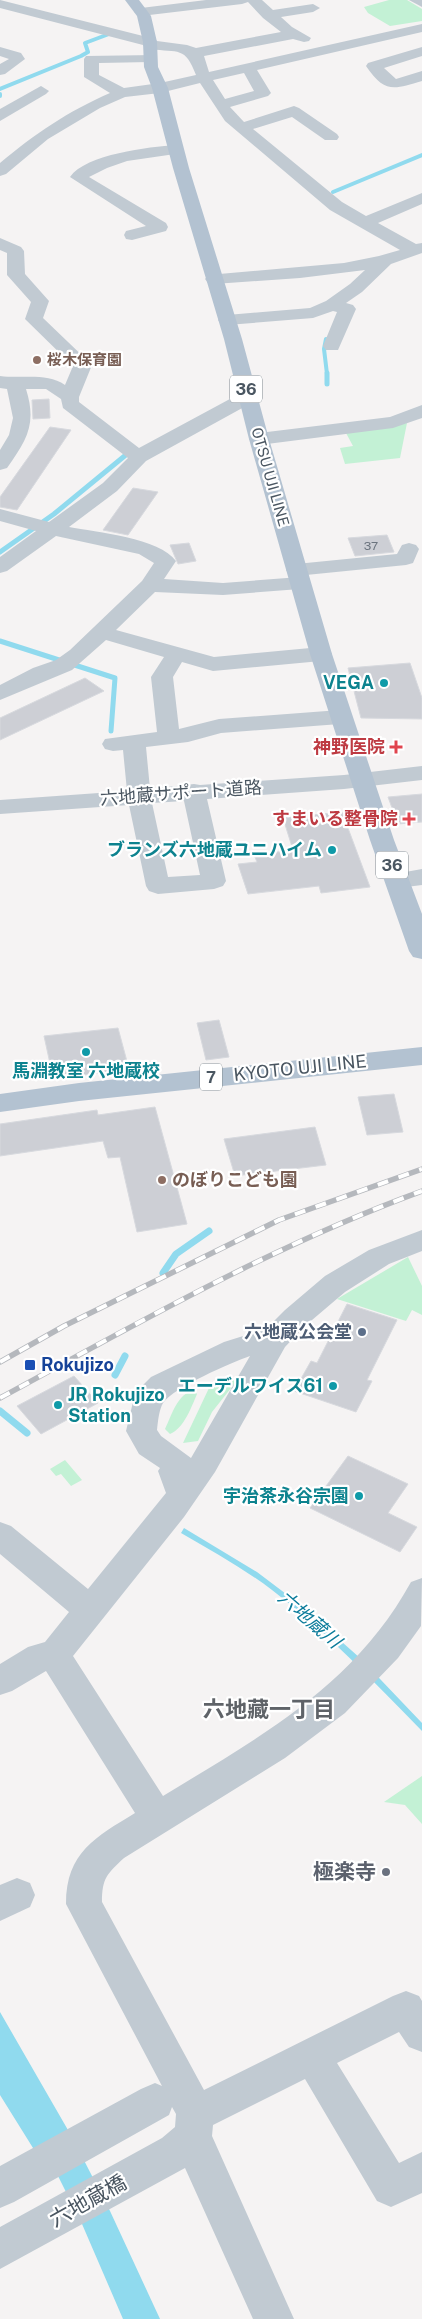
<svg xmlns="http://www.w3.org/2000/svg" width="422" height="2319" font-family="'Public Sans','Noto Sans JP',sans-serif">
  <rect width="100%" height="100%" fill="#f5f3f3"/>
  <!-- green -->
  <g fill="#c3f1d5">
    <polygon points="389,0 407,0 422,9 422,21 390,26 368,13 364,7"/>
    <polygon points="407,423 400,458 345,464 340,448 353,446 346,433"/>
    <polygon points="408,1257 422,1286 422,1315 412,1310 406,1321 337,1299"/>
    <polygon points="232,1377 235,1383 212,1412 198,1441 183,1443 209,1388"/>
    <path d="M 194,1390 L 197,1394 C 191,1408 184,1428 170,1434 L 165,1429 C 172,1415 177,1394 194,1390 Z"/>
    <polygon points="65,1460 82,1480 71,1486 61,1474 56,1476 50,1469"/>
    <polygon points="422,1776 422,1824 405,1805 384,1802"/>
  </g>
  <!-- water -->
  <g fill="#90daee">
    <path d="M 184,1528 L 257,1572 L 298,1603 L 360,1658 L 422,1723 L 422,1731 C 374,1682 327,1632 272,1590 C 243,1568 212,1551 181,1533 Z"/>
    <polygon points="0,2012 72,2137 110,2211 160,2319 123,2319 82,2224 46,2152 38,2156 0,2095"/>
  </g>
  <g fill="none" stroke-linecap="round" stroke-linejoin="round">
    <!-- stream-far2 -->
    <g stroke="#90daee" stroke-width="4">
      <polyline points="0,89 81,56 88,52 85,43 109,34"/>
      <polyline points="0,94 0,96"/>
      <polyline points="333,192 422,155"/>
      <polyline points="326,339 324,349 327,374"/>
    </g>
    <!-- stream-far1 -->
    <g stroke="#90daee" stroke-width="5">
      <polyline points="327,373 327,384"/>
      <polyline points="0,552 54,514 127,454"/>
      <polyline points="0,641 115,678 111,731"/>
    </g>
    <!-- stream -->
    <g stroke="#90daee" stroke-width="7">
      <polyline points="163,1273 176,1254 209,1231"/>
      <polyline points="115,1375 125,1356"/>
      <polyline points="0,1411 27,1433"/>
    </g>
  </g>
  <!-- building -->
  <g fill="#cdcfd5" stroke="#d7d9de">
    <polygon points="49,399 50,418 33,419 32,400"/>
    <polygon points="50,427 71,430 17,510 0,507 0,497"/>
    <polygon points="133,488 158,492 128,535 103,530"/>
    <polygon points="387,535 394,552 355,556 348,538"/>
    <polygon points="189,543 196,561 178,564 170,545"/>
    <polygon points="410,663 422,698 422,719 361,718 348,668"/>
    <polygon points="85,678 104,691 0,740 0,718"/>
    <polygon points="422,794 422,822 398,824 388,797"/>
    <polygon points="342,812 370,887 321,893 319,886 248,894 238,864 257,862 254,855 293,850 283,818"/>
    <polygon points="219,1020 229,1057 206,1060 197,1023"/>
    <polygon points="118,1028 129,1069 69,1077 51,1068 44,1036"/>
    <polygon points="394,1094 403,1132 367,1135 358,1097"/>
    <polygon points="155,1107 187,1224 137,1232 120,1157 108,1158 103,1141 0,1156 0,1124 97,1110 98,1115"/>
    <polygon points="315,1127 326,1165 235,1176 224,1139"/>
    <polygon points="347,1304 397,1320 367,1380 372,1381 356,1412 294,1391 311,1361 317,1363"/>
    <polygon points="74,1376 98,1403 41,1434 17,1406"/>
    <polygon points="348,1456 408,1484 388,1513 417,1527 400,1552 310,1508"/>
  </g>
  <g fill="none" stroke-linecap="round" stroke-linejoin="round">
    <!-- minor -->
    <g fill="#c1cad2" fill-rule="evenodd">
      <path d="M 0,0 L 155,39 L 157,41 L 187,45 L 196,48 L 281,32 L 263,18 L 248,2 L 242,4 L 141,16 L 134,12 L 141,8 L 206,0 L 262,0 L 273,10 L 313,4 L 320,8 L 313,12 L 281,17 L 292,27 L 311,38 L 309,41 L 304,42 L 293,39 L 204,56 L 209,72 L 422,24 L 422,32 L 257,70 L 271,93 L 268,96 L 230,107 L 244,122 L 294,106 L 299,108 L 337,134 L 339,137 L 337,140 L 325,140 L 292,117 L 253,129 L 342,202 L 366,216 L 422,193 L 422,204 L 378,223 L 416,244 L 422,243 L 422,253 L 391,264 L 362,292 L 346,303 L 353,305 L 356,309 L 338,350 L 326,350 L 323,346 L 337,312 L 333,311 L 313,318 L 227,325 L 221,324 L 218,320 L 221,316 L 227,315 L 310,308 L 326,301 L 350,284 L 365,270 L 300,278 L 214,284 L 208,283 L 205,279 L 208,275 L 344,263 L 379,256 L 400,250 L 330,210 L 225,121 L 200,83 L 160,93 L 125,97 L 100,108 L 48,139 L 6,174 L 0,176 L 0,163 C 36,133 67,112 110,93 L 84,77 L 84,59 L 86,56 L 155,55 L 157,58 L 155,61 L 150,62 L 99,63 L 99,75 L 124,88 L 160,83 L 196,75 C 185,46 179,53 150,49 L 145,48 L 143,45 L 0,8 ZM 244,73 L 254,91 L 225,99 L 213,80 Z"/>
      <polygon points="409,0 422,0 422,7"/>
      <polygon points="0,47 21,53 25,59 5,74 0,75 0,64 9,59 0,56"/>
      <path d="M 422,47 L 422,56 L 384,68 L 396,79 L 422,71 L 422,81 C 394,89 385,94 366,66 L 368,63 Z"/>
      <polygon points="41,86 49,91 46,94 0,121 0,109"/>
      <path d="M 176,145 L 182,147 L 184,150 L 182,153 L 127,161 L 107,168 L 89,177 L 166,223 L 168,227 L 166,231 L 132,240 L 126,239 L 124,235 L 126,231 L 146,226 L 70,177 C 86,154 149,147 176,145 Z"/>
      <path d="M 0,238 L 21,247 L 24,251 L 25,274 L 49,301 L 43,318 L 92,365 L 79,397 L 79,402 L 139,448 L 241,393 L 248,391 L 255,393 L 257,397 L 255,401 L 146,461 L 117,491 L 69,527 C 96,532 160,538 176,561 L 164,579 L 223,583 L 300,577 L 307,579 L 310,583 L 307,587 L 300,589 L 223,595 L 155,592 L 116,630 L 214,657 L 321,647 L 329,649 L 332,654 L 329,659 L 321,661 L 213,671 L 182,662 L 173,677 L 179,729 L 219,719 L 340,710 L 348,712 L 351,717 L 348,722 L 340,724 L 221,733 L 188,742 L 146,747 L 150,789 L 194,784 L 200,785 L 344,775 L 422,766 L 422,780 L 344,789 L 207,799 L 226,881 L 223,886 L 214,889 L 158,894 L 149,891 L 146,886 L 129,805 L 0,814 L 0,800 L 127,791 L 123,750 L 113,751 L 105,749 L 102,744 L 105,739 L 157,732 L 151,677 L 164,657 L 106,640 L 72,670 L 0,700 L 0,685 L 33,668 L 56,660 L 70,650 L 142,581 L 154,563 L 139,554 L 56,536 L 7,571 L 0,573 L 0,557 L 36,531 L 0,521 L 0,509 L 49,522 L 103,483 L 128,458 L 63,408 L 61,399 L 46,389 L 26,389 C 37,424 27,440 7,468 L 0,470 L 0,450 L 9,435 L 13,418 L 7,389 L 0,388 L 0,376 C 22,379 47,372 65,385 L 73,366 L 25,319 L 31,302 L 7,275 L 7,253 L 0,250 ZM 184,801 L 200,875 L 168,877 L 152,803 Z"/>
      <polygon points="422,405 422,418 393,428 259,445 252,443 249,439 252,435 259,433 390,417"/>
      <polygon points="409,543 416,545 419,549 413,563 406,565 296,576 289,574 286,570 289,566 296,564 397,554 402,545"/>
      <polygon points="422,869 422,885 398,888 389,885 386,880 389,875"/>
      <path d="M 422,1230 L 422,1251 L 389,1264 L 345,1292 L 305,1326 L 285,1347 L 215,1472 L 184,1517 L 73,1656 L 163,1796 C 261,1736 353,1687 411,1582 L 422,1578 L 421,1626 L 398,1658 L 345,1713 L 285,1758 L 124,1858 C 107,1874 102,1878 102,1902 L 204,2090 L 393,1996 L 406,1991 L 419,1996 L 422,2001 L 422,2052 L 409,2047 L 399,2032 L 337,2063 L 399,2163 L 422,2152 L 422,2193 L 391,2207 L 377,2201 L 305,2079 L 213,2125 L 212,2136 L 294,2319 L 253,2319 L 185,2168 L 0,2269 L 0,2227 L 162,2138 L 175,2127 L 176,2114 L 172,2107 L 169,2115 L 14,2202 L 0,2208 L 0,2166 L 141,2089 L 155,2083 L 162,2086 L 66,1904 C 66,1852 96,1837 135,1813 L 46,1671 L 12,1691 L 0,1695 L 0,1664 L 28,1647 L 45,1642 L 69,1612 L 0,1554 L 0,1522 L 11,1526 L 88,1589 L 166,1493 L 158,1471 L 160,1468 L 139,1454 L 126,1431 L 133,1402 L 142,1386 L 151,1377 L 224,1342 L 266,1329 L 285,1310 L 325,1276 L 369,1250 ZM 250,1356 L 191,1458 L 161,1436 L 157,1430 C 158,1421 159,1410 163,1403 C 174,1387 231,1363 250,1356 Z"/>
      <polygon points="17,1878 30,1883 35,1895 30,1907 0,1921 0,1885"/>
    </g>
    <!-- major -->
    <g fill="#b3c2d1" fill-rule="evenodd">
      <polygon points="125,0 139,0 151,16 157,42 158,67 168,88 189,168 242,339 269,439 332,654 394,840 422,914 422,959 413,957 409,951 370,840 310,654 249,439 224,339 173,168 152,88 144,67 143,42 137,16"/>
      <polygon points="422,1047 422,1065 79,1101 0,1112 0,1094 79,1083"/>
    </g>
    <defs>
      <g id="rail">
        <polyline points="0,1362 64,1326 279,1220 422,1169"/>
        <path d="M 0,1398 C 138,1323 274,1245 422,1191"/>
      </g>
    </defs>
    <!-- rail casing -->
    <use href="#rail" stroke="#b5b8bd" stroke-width="5.5"/>
    <!-- rail -->
    <use href="#rail" stroke="#fff" stroke-width="4" stroke-dasharray="11" stroke-linecap="butt"/>
  </g>
  <!-- markers -->
  <g fill="#8d6e63" stroke="#fff" stroke-width="2">
    <circle cx="37" cy="360" r="5"/>
    <circle cx="162" cy="1180" r="5"/>
  </g>
  <g fill="#0f9aa8" stroke="#fff" stroke-width="2">
    <circle cx="384" cy="683" r="5"/>
    <circle cx="332" cy="850" r="5"/>
    <circle cx="86" cy="1052" r="5"/>
    <circle cx="333" cy="1386" r="5"/>
    <circle cx="58" cy="1405" r="5"/>
    <circle cx="359" cy="1496" r="5"/>
  </g>
  <g fill="#e0444e" stroke="#fff" stroke-width="2">
    <path d="M393.5 739.5h5v5h5v5h-5v5h-5v-5h-5v-5h5z"/>
    <path d="M406.5 811.5h5v5h5v5h-5v5h-5v-5h-5v-5h5z"/>
  </g>
  <circle fill="#5c6f8a" stroke="#fff" stroke-width="2" cx="362" cy="1332" r="5"/>
  <rect fill="#1a4fb4" stroke="#fff" stroke-width="2" x="24" y="1359" width="12" height="12" rx="2.5"/>
  <circle fill="#6b7280" stroke="#fff" stroke-width="2" cx="386" cy="1872" r="5"/>
  <g text-anchor="middle" stroke-width="4.5" stroke-linejoin="round" paint-order="stroke">
    <!-- far-number labels -->
    <g font-size="12" fill="#6b747e">
      <text x="371" y="550">37</text>
    </g>
    <!-- far-education labels -->
    <g font-size="15" font-weight="bold" fill="#785e54" stroke="#fff" text-anchor="start">
      <text x="47" y="365">桜木保育園</text>
    </g>
    <!-- far-street labels -->
    <g font-size="15" fill="#4a5661" stroke="#fff">
      <text transform="translate(270 477) rotate(74)" y="5">OTSU UJI LINE</text>
    </g>
    <!-- shield labels -->
    <g fill="#fff" stroke="#808990" stroke-width="1">
      <rect x="230" y="375.5" width="32" height="27" rx="4"/>
      <rect x="376" y="851.5" width="32" height="27" rx="4"/>
      <rect x="200" y="1063.5" width="22" height="27" rx="4"/>
    </g>
    <g font-size="16" font-weight="bold" fill="#4a5661">
      <text x="246" y="395">36</text>
      <text x="392" y="871">36</text>
      <text x="211" y="1083">7</text>
    </g>
    <!-- culture labels -->
    <g font-size="18" font-weight="bold" fill="#0d838f" stroke="#fff" text-anchor="end">
      <text x="374" y="689">VEGA</text>
      <text x="322" y="856">ブランズ六地蔵ユニハイム</text>
      <text x="86" y="1077" text-anchor="middle">馬淵教室 六地蔵校</text>
      <text x="323" y="1392">エーデルワイス61</text>
      <text x="68" y="1401" text-anchor="start">JR Rokujizo<tspan x="68" dy="21">Station</tspan></text>
      <text x="349" y="1502">宇治茶永谷宗園</text>
    </g>
    <!-- health labels -->
    <g font-size="18" font-weight="bold" fill="#be3a42" stroke="#fff" text-anchor="end">
      <text x="385" y="753">神野医院</text>
      <text x="398" y="825">すまいる整骨院</text>
    </g>
    <!-- street labels -->
    <g font-size="18" fill="#4a5661" stroke="#fff">
      <text transform="translate(181 793) rotate(-4)" y="6">六地蔵サポート道路</text>
      <text transform="translate(300 1068) rotate(-6)" y="6">KYOTO UJI LINE</text>
    </g>
    <!-- education labels -->
    <g font-size="18" font-weight="bold" fill="#785e54" stroke="#fff" text-anchor="start">
      <text x="172" y="1186">のぼりこども園</text>
    </g>
    <!-- service labels -->
    <g font-size="18" font-weight="bold" fill="#4e5e75" stroke="#fff" text-anchor="end">
      <text x="352" y="1338">六地蔵公会堂</text>
    </g>
    <!-- transit labels -->
    <g font-size="18" font-weight="bold" fill="#164399" stroke="#fff" text-anchor="start">
      <text x="41" y="1371">Rokujizo</text>
    </g>
    <!-- water labels -->
    <g font-size="19" font-style="italic" fill="#0c7c9b" stroke="#fff">
      <text transform="translate(310 1619) rotate(41)" y="7">六地蔵川</text>
    </g>
    <!-- near-worship labels -->
    <g font-size="21" font-weight="bold" fill="#5b616d" stroke="#fff" text-anchor="end">
      <text x="376" y="1879">極楽寺</text>
    </g>
    <!-- near-street labels -->
    <g font-size="21" fill="#4a5661" stroke="#fff">
      <text transform="translate(88 2201) rotate(-29)" y="7">六地蔵橋</text>
    </g>
    <!-- near-neighbourhood labels -->
    <g font-size="22" font-weight="bold" fill="#5f6368" stroke="#fff">
      <text x="269" y="1717">六地藏一丁目</text>
    </g>
  </g>
</svg>
